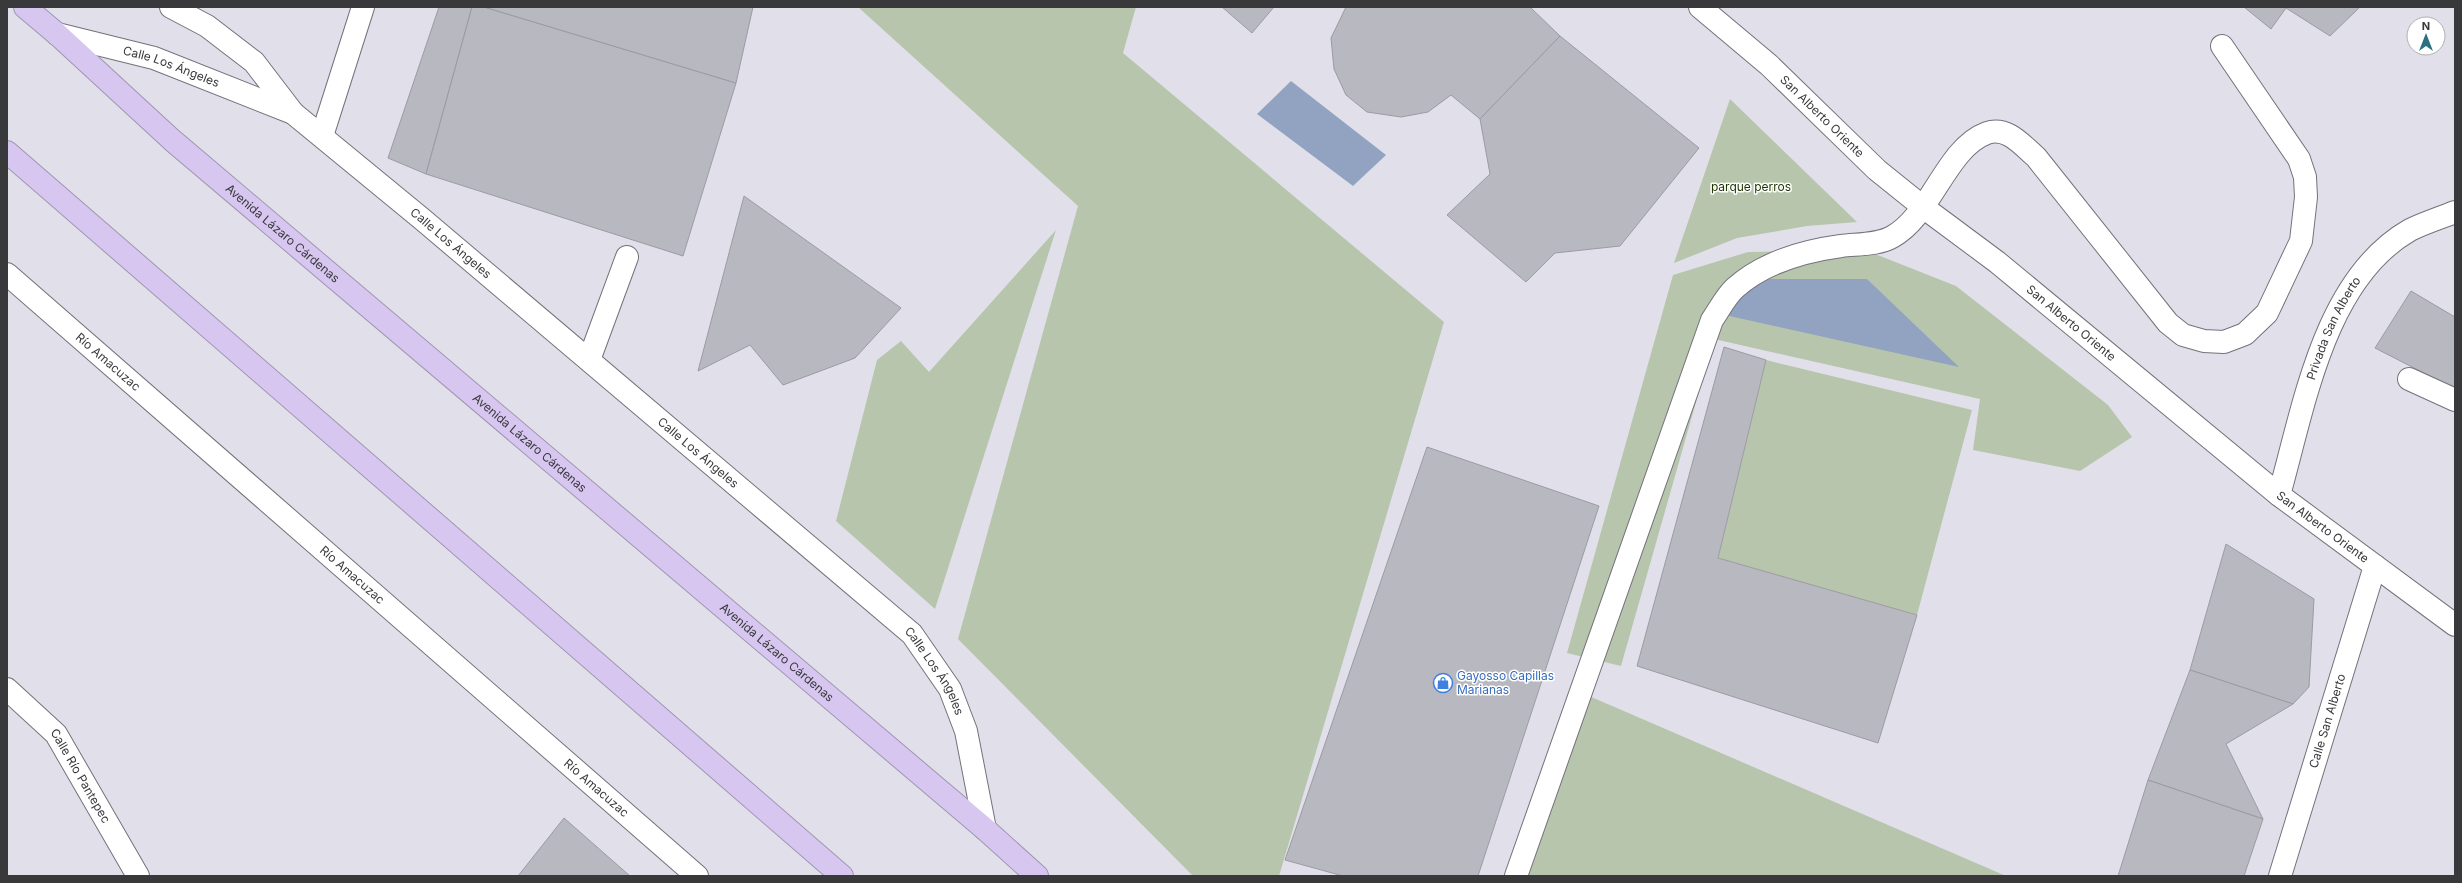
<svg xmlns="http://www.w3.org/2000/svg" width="2462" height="883" font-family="Inter,sans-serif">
  <rect width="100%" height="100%" fill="#e1e0ea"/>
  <!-- green -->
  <g fill="#b6c5ac">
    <polygon points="858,7 1136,7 1123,53 1444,322 1279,876 1193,876 958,639 1078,206"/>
    <polygon points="1730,99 1857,222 1807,226 1737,238 1674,263"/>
    <polygon points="1056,230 935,609 836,521 877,360 901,341 929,372"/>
    <polygon points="1865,250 1956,286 2108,405 2132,437 2080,471 1973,450 1980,399 1714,339 1621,666 1567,653 1673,275 1748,252"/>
    <polygon points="1766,360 1972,410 1917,615 1718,558"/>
    <polygon points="1589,696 2006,876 1522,876"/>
  </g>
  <!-- water -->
  <g fill="#91a3c1">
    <polygon points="1291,81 1386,155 1353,186 1257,114"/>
    <polygon points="1756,279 1867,279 1959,367 1725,315"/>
  </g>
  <!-- building -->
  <g fill="#b8b8c1" stroke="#9c9ba4">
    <polygon points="439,7 472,7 426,174 388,158"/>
    <polygon points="472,7 484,7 736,83 683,256 426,174"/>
    <polygon points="484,7 753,7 736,83"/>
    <polygon points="1222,7 1274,7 1252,33"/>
    <polygon points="1346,7 1530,7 1560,36 1480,119 1451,95 1428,112 1401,117 1367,112 1346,95 1334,69 1331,38"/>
    <polygon points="2244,7 2360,7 2330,36 2286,8 2271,29"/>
    <polygon points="1560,36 1699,148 1620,246 1555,253 1526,282 1447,215 1490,174 1480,119"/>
    <polygon points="744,196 901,308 855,358 783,385 750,345 698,371"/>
    <polygon points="2411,291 2455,317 2455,389 2375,348"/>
    <polygon points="1724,347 1766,360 1718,558 1917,615 1878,743 1637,666"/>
    <polygon points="1427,447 1599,506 1478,876 1343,876 1285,860"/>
    <polygon points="2226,544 2314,599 2309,687 2293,704 2190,670"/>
    <polygon points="2190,670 2293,704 2226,744 2263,819 2148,780"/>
    <polygon points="2148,780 2263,819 2244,876 2118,876"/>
    <polygon points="564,818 630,876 518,876"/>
  </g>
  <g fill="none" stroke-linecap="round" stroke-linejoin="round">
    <defs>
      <g id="minor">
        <polyline points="171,7 207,26 254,62 293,113"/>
        <path id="s1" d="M 1700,7 L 1769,65 L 1877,170 L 1923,207 L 1997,262 L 2279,495 L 2455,625"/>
        <path id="s2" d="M 57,34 L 154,58 L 293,113 L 422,219 L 912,634 L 950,689 L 966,731 L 985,829"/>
        <polyline points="322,136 363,7"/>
        <path id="s3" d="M 7,274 L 697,876"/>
        <polyline points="589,360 627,257"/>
        <polyline points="2409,379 2455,400"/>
        <path id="s4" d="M 2279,495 C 2304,407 2324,279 2410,230 C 2424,223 2440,218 2455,212"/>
        <path id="s5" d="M 7,689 L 56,734 L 138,876"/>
        <path d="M 1516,876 L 1712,320 C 1719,310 1726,296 1735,288 C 1764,262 1804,251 1841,246 C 1857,244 1878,245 1892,237 C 1932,215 1946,148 1987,133 C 2007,126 2022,145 2036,157 L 2168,323 L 2183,335 L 2204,341 L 2224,342 L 2245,334 L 2267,313 L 2301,241 L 2306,197 L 2305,177 L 2299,159 L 2222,46"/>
        <path id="s6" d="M 2280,876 L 2375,566"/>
      </g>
      <g id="highway">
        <path id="s7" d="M 25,7 L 57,34 L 172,140 L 985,829 L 1037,876"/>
        <polyline points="7,152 842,876"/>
      </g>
    </defs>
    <!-- minor casing -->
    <use href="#minor" stroke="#73727b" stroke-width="24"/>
    <!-- highway casing -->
    <use href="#highway" stroke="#a095b1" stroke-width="24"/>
    <!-- minor -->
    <use href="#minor" stroke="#fff" stroke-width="22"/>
    <!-- highway -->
    <use href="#highway" stroke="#d7c6f0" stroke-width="22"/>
  </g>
  <!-- icons -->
  <defs>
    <symbol id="shop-ring" viewBox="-11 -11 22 22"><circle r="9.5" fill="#fff" stroke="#3f7fe0" stroke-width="1.5"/><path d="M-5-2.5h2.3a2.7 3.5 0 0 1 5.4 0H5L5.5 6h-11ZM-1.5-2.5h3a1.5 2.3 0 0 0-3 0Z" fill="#3f7fe0"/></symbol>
  </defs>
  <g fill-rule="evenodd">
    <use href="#shop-ring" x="1432" y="672" width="22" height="22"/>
  </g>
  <g text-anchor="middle" stroke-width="3" stroke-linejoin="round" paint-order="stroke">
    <!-- street labels -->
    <g font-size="12" fill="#39393c" stroke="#fff">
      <text dy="4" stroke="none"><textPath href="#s2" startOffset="119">Calle Los Ángeles</textPath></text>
      <text dy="4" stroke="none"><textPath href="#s1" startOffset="164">San Alberto Oriente</textPath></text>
      <text dy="4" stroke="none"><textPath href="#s7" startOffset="343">Avenida Lázaro Cárdenas</textPath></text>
      <text dy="4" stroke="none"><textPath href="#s2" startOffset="454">Calle Los Ángeles</textPath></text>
      <text dy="4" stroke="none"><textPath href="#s1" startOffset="488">San Alberto Oriente</textPath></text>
      <text dy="4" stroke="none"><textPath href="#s4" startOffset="176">Privada San Alberto</textPath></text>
      <text dy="4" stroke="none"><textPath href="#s3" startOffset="134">Río Amacuzac</textPath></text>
      <text dy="4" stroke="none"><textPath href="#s7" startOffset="667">Avenida Lázaro Cárdenas</textPath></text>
      <text dy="4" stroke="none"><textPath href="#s2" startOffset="778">Calle Los Ángeles</textPath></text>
      <text dy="4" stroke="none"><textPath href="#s1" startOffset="812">San Alberto Oriente</textPath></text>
      <text dy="4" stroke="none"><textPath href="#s3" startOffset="458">Río Amacuzac</textPath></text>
      <text dy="4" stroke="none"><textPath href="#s7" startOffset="991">Avenida Lázaro Cárdenas</textPath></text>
      <text dy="4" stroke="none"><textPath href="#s2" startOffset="1102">Calle Los Ángeles</textPath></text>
      <text dy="4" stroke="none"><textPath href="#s6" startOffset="162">Calle San Alberto</textPath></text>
      <text dy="4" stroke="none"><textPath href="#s5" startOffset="115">Calle Río Pantepec</textPath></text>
      <text dy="4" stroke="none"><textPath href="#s3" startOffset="782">Río Amacuzac</textPath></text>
    </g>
    <!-- park labels -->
    <g font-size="12" fill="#1c3201" stroke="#fff">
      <text x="1751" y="191">parque perros</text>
    </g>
    <!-- shop labels -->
    <g font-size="12" fill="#366cbe" stroke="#fff" text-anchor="start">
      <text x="1457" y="680">Gayosso Capillas<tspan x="1457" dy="14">Marianas</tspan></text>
    </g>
  </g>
  <!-- border -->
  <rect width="2462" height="883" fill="none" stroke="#39393c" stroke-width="16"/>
  <!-- north arrow -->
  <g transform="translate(2426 36)"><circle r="19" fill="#ffffff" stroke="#b0b0b1"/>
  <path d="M0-3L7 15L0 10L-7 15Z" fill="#2a707e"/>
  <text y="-6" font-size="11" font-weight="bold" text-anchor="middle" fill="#39393c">N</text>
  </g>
</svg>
